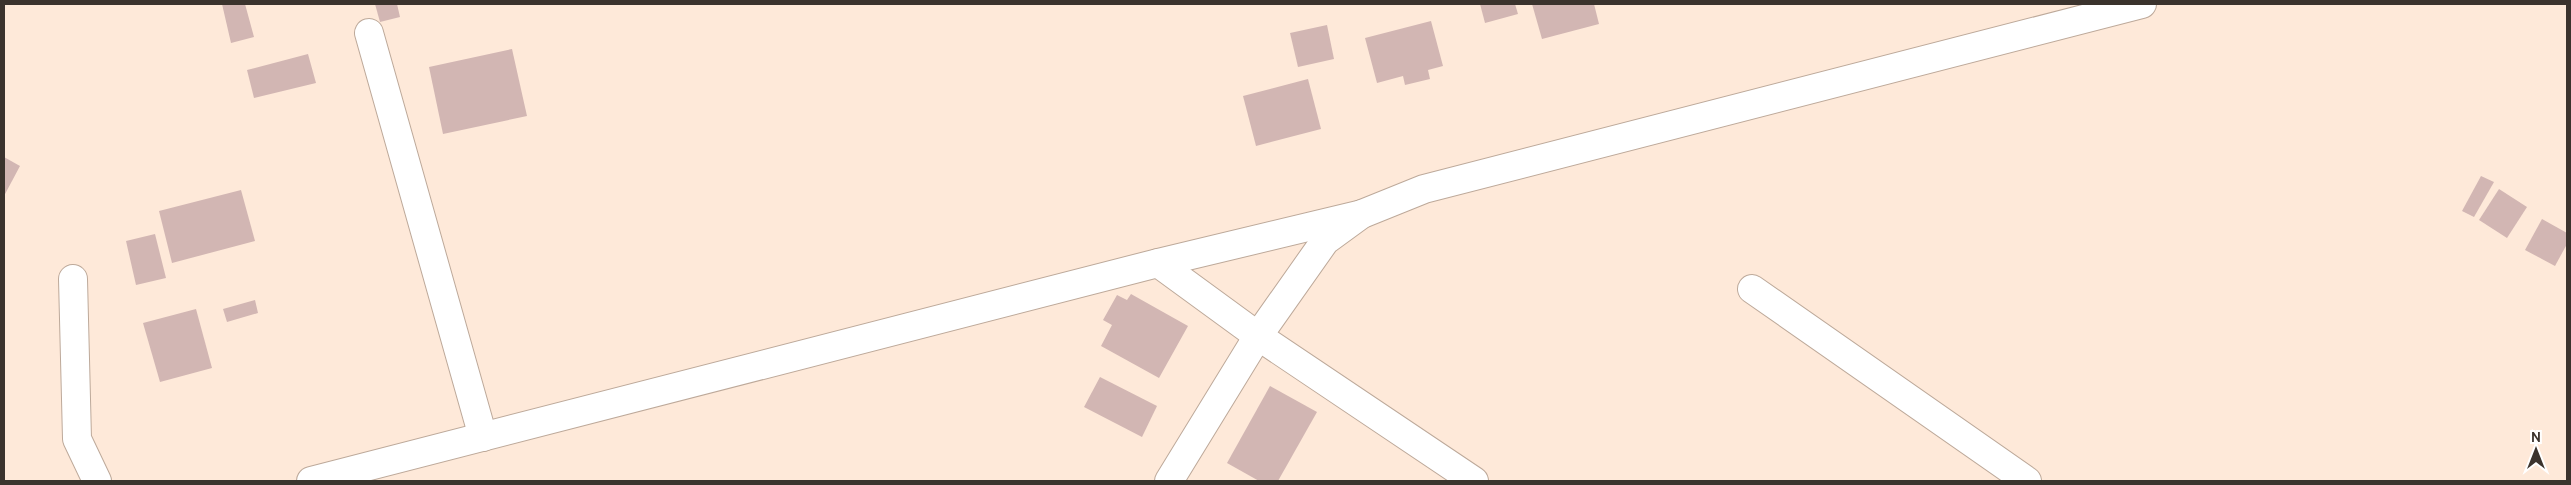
<svg xmlns="http://www.w3.org/2000/svg" width="2571" height="485" font-family="Cabin,sans-serif">
  <rect width="100%" height="100%" fill="#fee9d9"/>
  <!-- building -->
  <g fill="#d2b6b3">
    <polygon points="222,4 245,4 254,37 231,43"/>
    <polygon points="375,4 397,4 400,17 380,22"/>
    <polygon points="1480,4 1515,4 1518,14 1485,23"/>
    <polygon points="1532,4 1594,4 1599,24 1542,39"/>
    <polygon points="1431,21 1443,66 1428,70 1430,79 1405,85 1403,76 1377,83 1365,38"/>
    <polygon points="1327,25 1334,59 1298,67 1290,33"/>
    <polygon points="512,49 527,116 443,134 429,67"/>
    <polygon points="308,54 316,83 254,98 247,70"/>
    <polygon points="1308,79 1321,129 1256,146 1243,96"/>
    <polygon points="4,157 20,166 4,196"/>
    <polygon points="2481,176 2494,182 2474,217 2462,211"/>
    <polygon points="2499,189 2527,207 2507,238 2479,220"/>
    <polygon points="241,190 255,241 172,263 159,211"/>
    <polygon points="2542,219 2567,233 2567,244 2555,266 2525,250"/>
    <polygon points="155,234 166,278 136,285 126,241"/>
    <polygon points="1131,294 1188,326 1159,378 1101,346 1112,325 1103,320 1117,295 1127,300"/>
    <polygon points="255,300 258,313 227,322 223,309"/>
    <polygon points="196,309 212,368 160,382 143,323"/>
    <polygon points="1100,377 1157,406 1142,437 1084,407"/>
    <polygon points="1270,386 1317,412 1278,481 1259,481 1227,463"/>
  </g>
  <g fill="none" stroke-linecap="round" stroke-linejoin="round">
    <defs>
      <g id="minor">
        <polyline points="369,33 483,437"/>
        <polyline points="1158,263 1258,336"/>
        <polyline points="73,279 77,439 97,481"/>
        <polyline points="1752,289 2027,481"/>
        <polyline points="311,481 1158,263 1362,214"/>
      </g>
      <g id="tertiary">
        <polyline points="1258,336 1474,481"/>
        <polyline points="1169,481 1258,336 1325,241 1362,214 1424,189 2142,4"/>
      </g>
    </defs>
    <!-- minor casing -->
    <use href="#minor" stroke="#bda99a" stroke-width="30"/>
    <!-- tertiary casing -->
    <use href="#tertiary" stroke="#bda99a" stroke-width="30"/>
    <!-- minor -->
    <use href="#minor" stroke="#fff" stroke-width="28"/>
    <!-- tertiary -->
    <use href="#tertiary" stroke="#fff" stroke-width="28"/>
  </g>
  <!-- border -->
  <rect width="2571" height="485" fill="none" stroke="#3b332d" stroke-width="10"/>
  <!-- north arrow -->
  <g transform="translate(2536 450)" stroke="#ffffff" stroke-width="4" paint-order="stroke">
  <path d="M0-4L9 19L0 12L-9 19Z" fill="#3b332d"/>
  <text y="-8" font-size="14" font-weight="bold" text-anchor="middle" fill="#3b332d">N</text>
  </g>
</svg>
